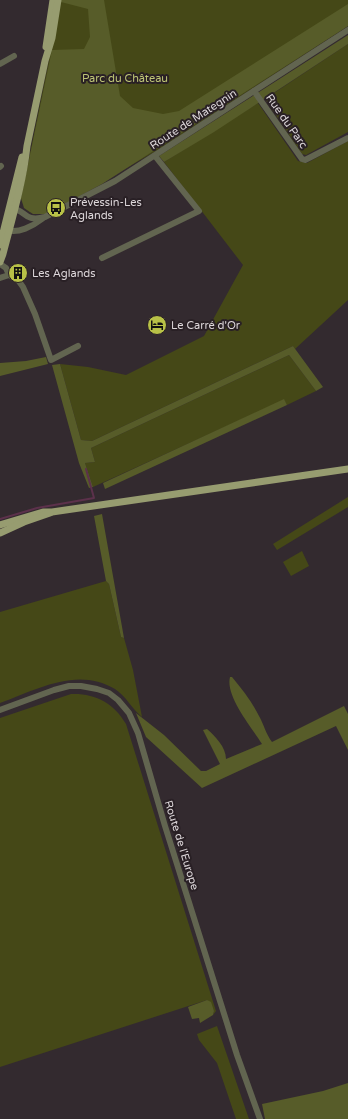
<svg xmlns="http://www.w3.org/2000/svg" width="348" height="1119" font-family="'Varela Round',sans-serif">
  <rect width="100%" height="100%" fill="#332a2f"/>
  <!-- green -->
  <g fill="#454817">
    <path d="M 61,0 L 348,0 L 348,26 L 156,151 L 46,214 C 30,214 26,213 21,198 Z"/>
    <polygon points="348,44 348,132 306,155 302,154 265,99"/>
    <polygon points="258,103 298,161 307,163 348,141 348,300 295,349 293,346 92,441 81,440 60,364 88,367 126,375 204,336 243,265 164,162"/>
    <polygon points="289,355 316,391 287,405 284,400 93,487 85,463 95,462 91,448"/>
    <polygon points="348,497 348,507 277,550 273,544"/>
    <polygon points="302,551 309,566 291,576 283,562"/>
    <path d="M 106,581 L 109,584 L 121,637 L 124,638 L 133,670 L 142,717 C 132,709 126,696 115,689 C 77,666 36,690 0,703 L 0,612 Z"/>
    <path d="M 71,694 C 95,693 114,703 126,724 L 216,1011 L 213,1015 L 214,1011 L 207,1000 L 0,1067 L 0,718 Z"/>
    <polygon points="217,1026 249,1119 236,1119 217,1063 199,1040 197,1034"/>
  </g>
  <!-- forest -->
  <g fill="#575c29">
    <polygon points="61,0 104,0 120,96 133,108 163,114 179,111 348,4 348,26 102,184 46,214 33,214 24,208 21,198 52,50 84,49 90,37 88,9 61,2"/>
    <polygon points="348,35 348,44 214,132 164,162 159,156"/>
    <polygon points="293,346 323,387 316,391 289,355 91,448 95,462 85,463 93,487 89,488 79,463 52,365 60,364 81,440 92,441"/>
    <polygon points="46,357 48,364 0,376 0,363 26,361"/>
    <polygon points="284,399 287,405 105,489 103,483"/>
    <polygon points="102,514 124,638 121,637 109,584 106,581 94,516"/>
    <path d="M 230,677 L 232,677 C 242,689 252,702 259,716 C 264,725 266,734 272,742 L 344,706 L 348,714 L 348,750 L 336,726 L 202,788 L 146,737 L 136,713 L 164,735 L 201,771 L 206,771 L 220,764 L 203,730 L 207,729 C 215,736 226,747 226,759 L 262,744 C 252,728 225,696 230,677 Z"/>
    <polygon points="207,1000 211,1002 214,1011 213,1015 200,1023 199,1018 192,1019 188,1007"/>
    <polygon points="348,1083 348,1119 265,1119 262,1104 323,1091"/>
  </g>
  <g fill="none" stroke-linecap="round" stroke-linejoin="round">
    <!-- stream -->
    <polyline stroke="#5c314b" stroke-width="2" points="0,519 37,508 94,498 86,469"/>
    <!-- minor -->
    <g stroke="#626550" stroke-width="6">
      <polyline points="0,64 14,56"/>
      <polyline points="254,91 302,159 305,160 309,158 348,138"/>
      <polyline points="0,167 1,166"/>
      <path d="M 12,209 C 26,209 23,223 45,217 L 115,181 L 348,30"/>
      <path d="M 7,230 C 18,234 33,226 42,219"/>
      <polyline points="102,258 199,211 155,156"/>
      <polyline points="0,264 6,268 9,275 18,280 23,287 35,314 51,360 78,346"/>
      <polyline points="0,278 9,275"/>
      <polyline points="0,710 54,690 69,686 81,686 97,689 109,693 118,700 129,713 138,733 165,826 237,1055 260,1119"/>
    </g>
    <!-- major -->
    <g stroke="#979c70" stroke-width="7">
      <polyline points="46,47 53,0"/>
      <polyline points="0,245 22,157"/>
      <path d="M 0,262 L 3,254 C 12,219 23,183 27,146 L 45,61 L 52,38 L 58,0"/>
      <polyline points="0,525 43,512 52,512 348,469"/>
      <polyline points="0,533 24,522 50,513"/>
    </g>
  </g>
  <!-- icons -->
  <defs>
    <symbol id="bus-disc" viewBox="-11 -11 22 22"><circle r="9.5" fill="#b8c147" stroke="#292025"/><path d="M-5-6H5V4H4V6H2V4H-2V6H-4V4H-5ZM-3.5-4V0h7V-4ZM-3.5 1.2v1.5H-2V1.2ZM2 1.2v1.5H3.5V1.2Z" fill="#111"/></symbol>
    <symbol id="building-disc" viewBox="-11 -11 22 22"><circle r="9.5" fill="#b8c147" stroke="#292025"/><path d="M-4-6H4V6H1V3H-1V6H-4ZM-2.5-4.3h1.7v1.8h-1.7ZM.8-4.3h1.7v1.8H.8ZM-2.5-1h1.7V.8h-1.7ZM.8-1h1.7V.8H.8Z" fill="#111"/></symbol>
    <symbol id="hotel-disc" viewBox="-11 -11 22 22"><circle r="9.5" fill="#b8c147" stroke="#292025"/><path d="M-6-4.5h1.5V1H6V5H4.5V3h-9V5H-6ZM-4 0a1.8 1.8 0 1 1 3.6 0ZM.5 0V-2.5h3Q6-2.5 6 0Z" fill="#111"/></symbol>
  </defs>
  <g fill-rule="evenodd">
    <use href="#bus-disc" x="45" y="197" width="22" height="22"/>
    <use href="#building-disc" x="7" y="262" width="22" height="22"/>
    <use href="#hotel-disc" x="146" y="314" width="22" height="22"/>
  </g>
  <g text-anchor="middle" stroke-width="4" stroke-linejoin="round" paint-order="stroke">
    <!-- park labels -->
    <g font-size="11" fill="#bec576" stroke="#292025">
      <text x="125" y="82">Parc du Château</text>
    </g>
    <!-- street labels -->
    <g font-size="11" fill="#ddd7da" stroke="#292025">
      <text transform="translate(193 119) rotate(-33)" y="4">Route de Mategnin</text>
      <text transform="translate(287 121) rotate(55)" y="4">Rue du Parc</text>
      <text transform="translate(182 845) rotate(73)" y="4">Route de l'Europe</text>
    </g>
    <!-- poi labels -->
    <g font-size="11" fill="#ddd7da" stroke="#292025" text-anchor="start">
      <text x="70" y="206">Prévessin-Les<tspan x="70" dy="13">Aglands</tspan></text>
      <text x="32" y="277">Les Aglands</text>
      <text x="171" y="329">Le Carré d'Or</text>
    </g>
  </g>
</svg>
